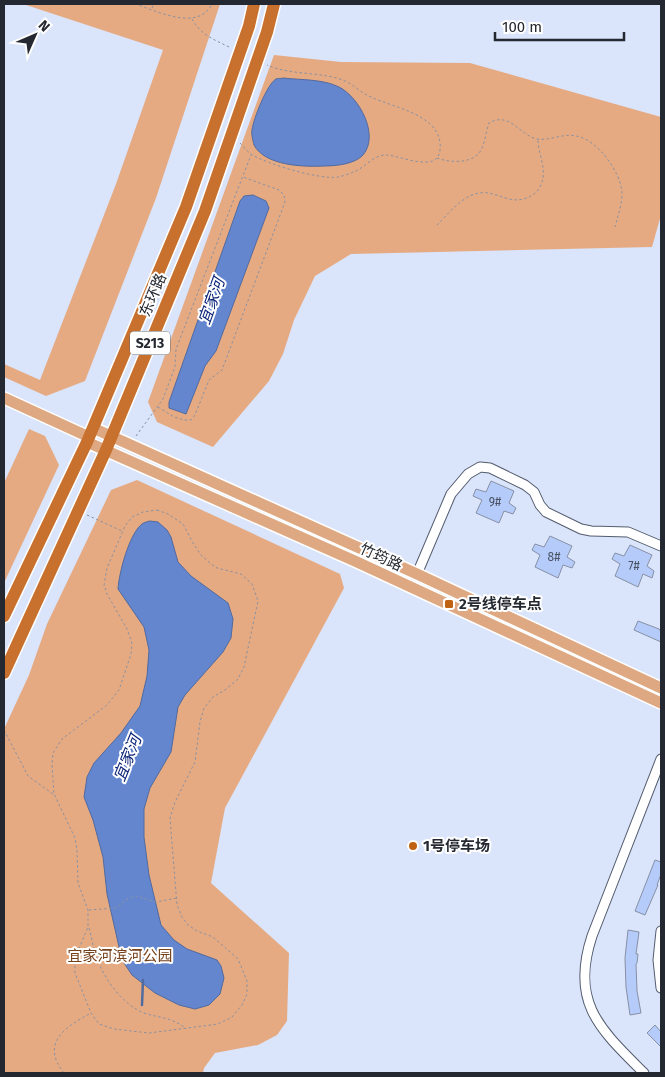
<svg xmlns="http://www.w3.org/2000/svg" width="665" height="1077" font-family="'Fira Sans','Noto Sans SC',sans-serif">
  <rect width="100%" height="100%" fill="#dae4fa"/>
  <!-- green -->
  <g fill="#e6aa82">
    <polygon points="23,4 220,4 156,198 85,381 46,396 4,377 4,364 40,380 116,184 163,50"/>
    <polygon points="274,55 341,62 470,63 661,117 661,215 652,247 351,254 315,276 294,320 283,354 269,381 213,447 157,422 148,402"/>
    <polygon points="29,429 45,436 59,465 4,583 4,483"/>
    <polygon points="137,480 340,574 344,588 225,808 211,883 289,953 287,1021 277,1035 258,1045 215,1053 204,1068 203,1073 4,1073 4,729 29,675 47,624 111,490"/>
  </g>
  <!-- water -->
  <g fill="#6486cf" stroke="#516a9f">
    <path d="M 283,78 C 301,80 323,79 339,87 C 359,97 380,135 363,155 C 355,164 336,166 324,166 C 304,167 265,166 254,145 C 253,141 251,133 252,130 C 253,120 267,84 276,79 C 278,78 281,79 283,78 Z"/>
    <polygon points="253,195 266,201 269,208 216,351 205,366 186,414 169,408 169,402 240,201 244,196"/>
    <path d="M 150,521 L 158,522 L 167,530 L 171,537 L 178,562 L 191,576 L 228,603 L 233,619 L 231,638 L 223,652 L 185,695 L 178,707 L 171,752 L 150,788 L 144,809 L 144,837 L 149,875 L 161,925 L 174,940 L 187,949 L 217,960 L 221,966 L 224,978 L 220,994 L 209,1005 L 195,1009 L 179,1005 L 155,993 L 132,975 L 122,960 L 107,894 L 103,857 L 93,820 L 84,797 L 87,777 L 94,763 L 121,733 L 140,706 L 147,676 L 149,650 L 144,627 L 118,589 C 119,573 129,534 142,524 C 143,523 149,521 150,521 Z"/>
  </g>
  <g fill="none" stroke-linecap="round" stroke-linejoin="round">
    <!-- stream -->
    <polyline stroke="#516a9f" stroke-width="2.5" points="142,1005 143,980"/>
  </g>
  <!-- building -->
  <g fill="#b5ccfb" stroke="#8790a4">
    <polygon points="491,481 514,491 509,503 516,508 513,514 504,511 499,523 476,513 482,500 473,496 476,489 486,492"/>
    <polygon points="550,536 572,546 567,557 575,562 572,568 563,565 558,578 535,567 540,555 532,550 535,544 544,547"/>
    <polygon points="630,545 652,555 647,566 654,571 652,578 643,574 638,587 615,576 620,564 612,559 615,553 624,556"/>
    <polygon points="638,621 659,629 661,632 661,642 634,630"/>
    <polygon points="655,860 661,862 661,874 657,885 658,885 645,915 635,911"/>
    <polygon points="628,930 639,932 636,954 638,954 637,963 636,964 637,991 641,1013 630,1015 626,987 625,958"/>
    <polygon points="655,1025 661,1032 661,1047 647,1033"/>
  </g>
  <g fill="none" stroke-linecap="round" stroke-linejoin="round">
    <defs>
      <g id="minor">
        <polyline points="417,574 451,494 468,474 480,467 490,468 525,485 534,492 540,505 546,512 581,529 591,531 628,532 661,546"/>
        <polyline points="661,931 658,960 661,988"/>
        <path d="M 644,1073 C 600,1029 570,1003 592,936 L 661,759"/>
      </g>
      <g id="major">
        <polyline points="4,398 89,437"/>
        <polyline points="93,428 417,574 661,688"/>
        <polyline points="87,442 357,562 661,703"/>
      </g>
      <g id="highway">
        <polyline points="4,616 87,442 186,207 249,26 254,4"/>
        <polyline points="4,673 106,450 205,211 267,32 274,4"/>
      </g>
    </defs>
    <!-- minor casing -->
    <use href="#minor" stroke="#535c6e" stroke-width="11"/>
    <!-- major casing -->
    <use href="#major" stroke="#fff" stroke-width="14"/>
    <!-- highway casing -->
    <use href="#highway" stroke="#fff" stroke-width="15"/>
    <!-- path -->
    <g stroke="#8a91a1" stroke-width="1" stroke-dasharray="2.5 2.5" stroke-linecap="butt">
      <path d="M 135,4 C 157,11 198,32 212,4"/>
      <polyline points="152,8 154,4"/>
      <path d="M 192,19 C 201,35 213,39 229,47"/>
      <path d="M 240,143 C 243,146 247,151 251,154 C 266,164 320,180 338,177 C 344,176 351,173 356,171 C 366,166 374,155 386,155 C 399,155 438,174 440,150 C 444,115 394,108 371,97 C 361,93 354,85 345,81 C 322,71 292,76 267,65"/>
      <path d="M 437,158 C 450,163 474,164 481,150 C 485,143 486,131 489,123 C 510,111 519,135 537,139 C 550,141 563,133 576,136 C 597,139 621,172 622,193 C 622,205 618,215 615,227"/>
      <path d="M 437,225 C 447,215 458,201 472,195 C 496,185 509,211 534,194 C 539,191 542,183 543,178 C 545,165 538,152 538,140"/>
      <polyline points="158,407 174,417 185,420 191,420 195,415 209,380 222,370 285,202 284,195 279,190 243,177"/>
      <polyline points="136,436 163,399 175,367 176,349 251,155"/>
      <polygon points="157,510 168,514 183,524 193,543 201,555 211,564 217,568 241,574 252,584 258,601 244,667 238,679 225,690 213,697 204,708 200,722 195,762 175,802 170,818 177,905 182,917 188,925 197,931 213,937 238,959 247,981 247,994 242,1005 232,1017 218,1024 149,1033 114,1029 99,1024 91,1013 75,973 75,958 88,927 88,910 78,883 77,850 75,838 54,794 52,765 53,753 62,739 107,705 119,690 131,654 132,643 127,629 107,594 104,585 107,568 125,526 132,517 143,512"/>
      <polyline points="87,515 122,531"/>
      <polyline points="4,730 28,776 53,794"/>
      <polyline points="89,910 115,908 121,905 125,900 136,896 156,902 177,898"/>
      <path d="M 89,928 C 92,938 93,948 97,958 C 104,979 123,1005 144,1013 C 159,1018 170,1017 184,1027"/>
      <path d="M 64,1073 C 40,1043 65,1027 91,1013"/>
    </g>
    <!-- minor -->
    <use href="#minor" stroke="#fff" stroke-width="9"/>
    <!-- major -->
    <use href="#major" stroke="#dea982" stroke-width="11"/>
    <!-- highway -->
    <use href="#highway" stroke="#c8702e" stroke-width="12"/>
  </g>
  <!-- markers -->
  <g fill="#bf6312" stroke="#fff" stroke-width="2">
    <rect x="444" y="599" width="10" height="10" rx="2.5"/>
    <circle cx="413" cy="846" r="5"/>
  </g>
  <g text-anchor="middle" stroke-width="4" stroke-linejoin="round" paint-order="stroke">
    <!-- number labels -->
    <g font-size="12" fill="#485163">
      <text x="495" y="506">9#</text>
      <text x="554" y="561">8#</text>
      <text x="634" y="570">7#</text>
    </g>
    <!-- shield labels -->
    <rect fill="#fff" stroke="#66686e" stroke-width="1" x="130" y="331.5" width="40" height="23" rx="4"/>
    <g font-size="14" font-weight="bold" fill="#242830">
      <text x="150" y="348">S213</text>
    </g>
    <!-- street labels -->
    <g font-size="15" fill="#242830" stroke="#fff">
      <text transform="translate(153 295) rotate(-67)" y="5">东环路</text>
      <text transform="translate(381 557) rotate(25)" y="5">竹筠路</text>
    </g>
    <!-- poi labels -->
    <g font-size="15" font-weight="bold" fill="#242830" stroke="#fff" text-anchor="start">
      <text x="459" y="609">2号线停车点</text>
      <text x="423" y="851">1号停车场</text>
    </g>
    <!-- park labels -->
    <g font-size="15" fill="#75411b" stroke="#fff">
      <text x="120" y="961">宜家河滨河公园</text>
    </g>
    <!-- water labels -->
    <g font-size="16" font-style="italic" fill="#051f74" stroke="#fff">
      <text transform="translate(211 301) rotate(-70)" y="6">宜家河</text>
      <text transform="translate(127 758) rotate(-68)" y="6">宜家河</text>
    </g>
  </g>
  <!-- border -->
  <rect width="665" height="1077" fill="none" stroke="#242830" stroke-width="10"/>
  <!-- north arrow -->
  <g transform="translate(35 35) rotate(45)" stroke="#ffffff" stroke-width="4" paint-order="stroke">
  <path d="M0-4L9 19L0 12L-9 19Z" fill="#242830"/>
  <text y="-8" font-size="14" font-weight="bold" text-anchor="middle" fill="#242830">N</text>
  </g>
  <!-- scale -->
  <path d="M495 32v8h129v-8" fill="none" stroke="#242830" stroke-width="2.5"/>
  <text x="502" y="32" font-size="15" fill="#242830" stroke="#ffffff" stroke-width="4" paint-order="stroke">100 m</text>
</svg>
